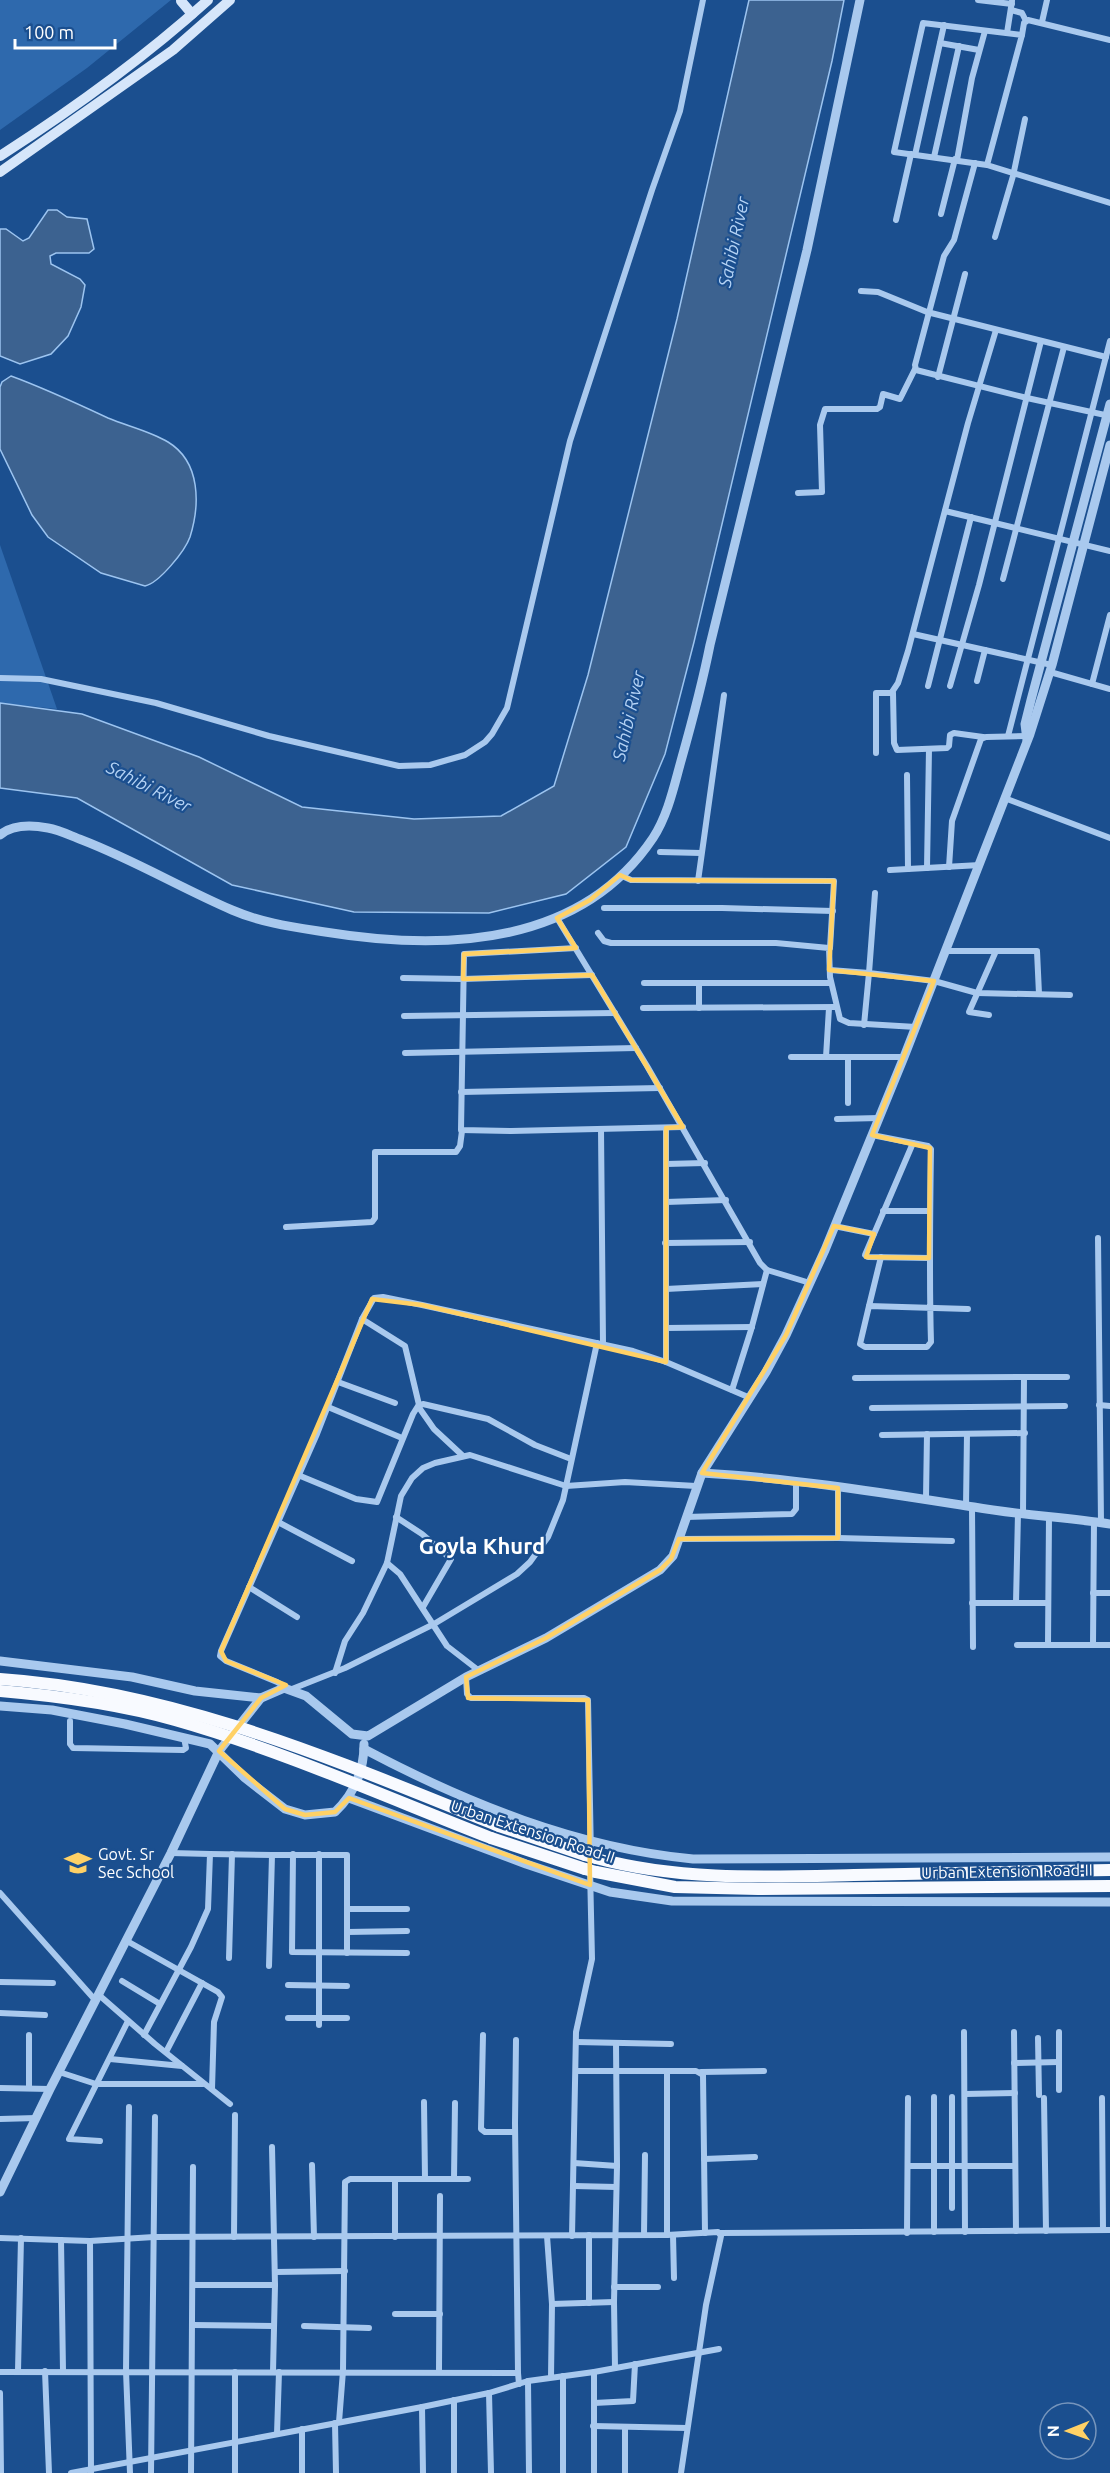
<svg xmlns="http://www.w3.org/2000/svg" width="1110" height="2473" font-family="Ubuntu,sans-serif">
  <rect width="100%" height="100%" fill="#1b4f8f"/>
  <!-- green -->
  <g fill="#2e69ad">
    <polygon points="0,0 171,0 87,68 0,130"/>
    <polygon points="0,545 57,709 0,703"/>
  </g>
  <!-- water -->
  <g fill="#3c6290" stroke="#9cc4f0" stroke-width="1.5">
    <polygon points="749,0 844,0 832,61 694,642 665,754 626,847 566,894 489,913 354,912 232,885 77,798 0,788 0,703 82,714 199,757 302,807 414,819 501,816 554,786 588,675 677,319"/>
    <polygon points="48,210 57,210 67,217 87,219 94,249 89,253 56,253 50,256 51,264 80,279 85,285 81,307 68,336 51,354 20,364 0,356 0,229 6,229 23,241 29,238"/>
    <path d="M 11,376 C 44,388 76,403 108,418 C 127,426 150,431 168,442 C 201,462 200,505 190,537 C 185,551 159,583 145,586 L 101,573 L 48,537 L 32,515 L 0,449 L 0,387 L 2,382 Z"/>
  </g>
  <g fill="none" stroke-linecap="round" stroke-linejoin="round">
    <!-- minor -->
    <g stroke="#a9c9ee" stroke-width="6">
      <polyline points="978,0 1012,4"/>
      <polyline points="1011,10 1022,13 1026,21"/>
      <polyline points="1042,22 1047,0"/>
      <polyline points="1007,33 1012,1"/>
      <polyline points="1022,35 1024,23 1028,20 1110,40"/>
      <polyline points="940,43 979,50"/>
      <polyline points="915,155 944,25"/>
      <polyline points="934,157 959,46"/>
      <polyline points="957,160 972,78 985,31"/>
      <polyline points="975,163 954,240 944,256 915,365 916,370 1027,398 1110,416"/>
      <polyline points="987,165 1022,35 923,23 894,152 987,165 1110,203"/>
      <polyline points="941,214 955,159"/>
      <polyline points="896,220 911,154"/>
      <polyline points="995,237 1013,176 1025,119"/>
      <polyline points="861,291 878,292 927,312 1106,357"/>
      <polyline points="938,377 965,274"/>
      <polyline points="798,493 822,492 820,425 825,409 877,409 880,407 883,394 900,399 915,369"/>
      <polyline points="945,511 1110,551"/>
      <polyline points="1003,579 1064,347"/>
      <polyline points="913,634 1052,665"/>
      <polyline points="1050,672 1110,689"/>
      <polyline points="0,678 41,679 156,703 269,736 399,766 430,765 465,755 485,742 492,734 507,708 570,441 652,190 680,111 703,0"/>
      <polyline points="977,681 985,650"/>
      <polyline points="1092,684 1110,615"/>
      <polyline points="928,686 971,517"/>
      <polyline points="950,686 979,585 1041,341"/>
      <polyline points="892,692 898,683 908,651 968,423 996,330"/>
      <polyline points="1008,736 1110,341"/>
      <polyline points="876,753 876,693 893,693 894,743 897,750 947,748 949,746 950,735 954,733 983,737"/>
      <polyline points="907,775 908,869"/>
      <polyline points="1007,799 1110,838"/>
      <polyline points="660,852 701,853"/>
      <polyline points="949,867 952,821 981,739 986,737 1026,736"/>
      <polyline points="927,868 929,749"/>
      <polyline points="890,870 980,865"/>
      <polyline points="620,875 631,880 834,881 830,948"/>
      <polyline points="698,881 724,695"/>
      <polyline points="875,893 869,973 934,981 977,993 1070,995"/>
      <polyline points="604,908 722,908 833,911"/>
      <polyline points="557,918 647,1066 760,1263 767,1270 810,1283"/>
      <polyline points="598,933 604,941 611,943 776,943 829,948 830,977 840,1019 849,1023 916,1027"/>
      <polyline points="576,948 464,954 461,1130 511,1131 683,1127"/>
      <polyline points="946,951 1037,951 1039,994"/>
      <polyline points="830,970 869,973 864,1025"/>
      <polyline points="403,978 463,979 592,975"/>
      <polyline points="644,983 831,983"/>
      <polyline points="643,1008 836,1007"/>
      <polyline points="699,1008 699,985"/>
      <polyline points="989,1015 969,1012 996,951"/>
      <polyline points="404,1016 615,1013"/>
      <polyline points="405,1053 636,1048"/>
      <polyline points="791,1057 904,1057"/>
      <polyline points="826,1057 829,1008"/>
      <polyline points="461,1092 660,1088"/>
      <polyline points="848,1103 848,1057"/>
      <polyline points="837,1119 879,1118"/>
      <polyline points="601,1129 603,1344"/>
      <path d="M 872,1135 L 928,1146 L 931,1149 C 930,1214 929,1278 931,1342 L 927,1347 L 865,1347 L 860,1344 L 869,1306 L 968,1309"/>
      <polyline points="913,1143 865,1255 868,1257 929,1258"/>
      <polyline points="666,1164 705,1163"/>
      <polyline points="666,1202 726,1200"/>
      <polyline points="883,1211 930,1211"/>
      <polyline points="834,1226 874,1234"/>
      <polyline points="286,1227 372,1222 375,1218 375,1152 456,1152 460,1146 462,1131"/>
      <polyline points="1098,1238 1101,1522"/>
      <polyline points="665,1243 750,1242"/>
      <polyline points="666,1289 763,1284"/>
      <polyline points="869,1306 881,1257"/>
      <polyline points="362,1319 405,1346 420,1409 434,1429 463,1456"/>
      <polyline points="666,1328 752,1327"/>
      <polyline points="666,1362 666,1128"/>
      <polyline points="1024,1377 1067,1377"/>
      <polyline points="855,1378 1024,1377 1023,1514"/>
      <polyline points="338,1382 395,1403"/>
      <polyline points="732,1390 751,1330 767,1270"/>
      <polyline points="1099,1405 1110,1406"/>
      <polyline points="328,1407 402,1438"/>
      <polyline points="872,1408 1065,1406"/>
      <polyline points="882,1435 1025,1433"/>
      <polyline points="298,1475 356,1499 377,1502 413,1414 418,1406 423,1404 488,1419 535,1445 571,1459"/>
      <polyline points="926,1498 927,1434"/>
      <polyline points="966,1506 967,1434"/>
      <polyline points="972,1507 973,1647"/>
      <polyline points="396,1517 422,1534 451,1559 423,1607"/>
      <polyline points="686,1517 792,1514 796,1509 796,1482"/>
      <polyline points="278,1522 352,1561"/>
      <polyline points="838,1538 952,1541"/>
      <polyline points="679,1539 838,1538 838,1488"/>
      <polyline points="387,1563 400,1574 447,1646 478,1670"/>
      <polyline points="249,1587 297,1617"/>
      <polyline points="1093,1593 1110,1593"/>
      <polyline points="972,1603 1016,1603 1018,1513"/>
      <polyline points="1016,1603 1047,1603"/>
      <polyline points="1017,1645 1110,1645"/>
      <polyline points="1048,1645 1049,1517"/>
      <polyline points="1093,1645 1094,1521"/>
      <polyline points="335,1673 345,1641 363,1613 387,1563 401,1496 412,1478 423,1468 435,1463 470,1455 566,1486 625,1482 696,1486"/>
      <polyline points="466,1677 467,1694 471,1698 584,1698 588,1700 591,1856"/>
      <polyline points="287,1688 277,1682 226,1661 220,1656 221,1651 317,1434 362,1319 374,1298 383,1297 422,1305 633,1351 666,1362 748,1397"/>
      <polyline points="292,1689 345,1668 434,1624 517,1574 530,1562 548,1537 563,1500 597,1343"/>
      <polyline points="70,1721 70,1744 73,1748 183,1750 186,1748 184,1738"/>
      <polyline points="210,1854 272,1855 269,1966"/>
      <polyline points="293,1854 292,1952 407,1953"/>
      <polyline points="271,1855 347,1855 347,1953"/>
      <polyline points="0,1893 96,2001"/>
      <polyline points="347,1909 407,1909"/>
      <polyline points="347,1932 407,1931"/>
      <polyline points="127,1941 218,1992 222,1997 214,2022 212,2089"/>
      <polyline points="229,1958 232,1854"/>
      <polyline points="122,1981 160,2004"/>
      <polyline points="0,1982 53,1983"/>
      <polyline points="288,1985 347,1986"/>
      <polyline points="99,1995 155,2044 230,2104"/>
      <polyline points="0,2013 45,2015"/>
      <polyline points="288,2018 347,2018"/>
      <polyline points="319,2025 319,1854"/>
      <polyline points="964,2032 965,2232"/>
      <polyline points="1014,2032 1016,2231"/>
      <polyline points="1059,2032 1059,2090"/>
      <polyline points="144,2035 191,1947 208,1909 210,1854 171,1853"/>
      <polyline points="483,2035 481,2129 485,2132 515,2132"/>
      <polyline points="1038,2038 1039,2095"/>
      <polyline points="516,2040 515,2123 518,2373"/>
      <polyline points="576,2042 671,2044"/>
      <polyline points="166,2052 202,1983"/>
      <polyline points="110,2059 182,2066"/>
      <polyline points="1014,2063 1059,2062"/>
      <polyline points="577,2071 696,2071 703,2075 705,2233"/>
      <polyline points="667,2071 667,2235"/>
      <polyline points="59,2072 96,2084 203,2084"/>
      <polyline points="701,2072 764,2071"/>
      <polyline points="0,2088 50,2089"/>
      <polyline points="29,2088 29,2035"/>
      <polyline points="965,2094 1015,2093"/>
      <polyline points="934,2097 934,2232"/>
      <polyline points="1044,2098 1046,2231"/>
      <polyline points="1102,2098 1103,2230"/>
      <polyline points="424,2102 425,2179"/>
      <polyline points="129,2107 126,2371 130,2473"/>
      <polyline points="0,2119 36,2118"/>
      <polyline points="100,2141 69,2139 128,2021"/>
      <polyline points="272,2147 275,2285 273,2372"/>
      <polyline points="704,2159 755,2157"/>
      <polyline points="574,2163 617,2166"/>
      <polyline points="312,2165 314,2237"/>
      <polyline points="909,2166 1015,2166"/>
      <polyline points="395,2179 395,2237"/>
      <polyline points="454,2179 455,2103"/>
      <polyline points="574,2186 616,2187"/>
      <polyline points="952,2208 952,2097"/>
      <polyline points="720,2233 1110,2230"/>
      <polyline points="907,2233 908,2098"/>
      <polyline points="644,2235 645,2155"/>
      <polyline points="673,2235 674,2278"/>
      <polyline points="547,2236 552,2304 551,2377"/>
      <polyline points="572,2236 576,2032 592,1959 590,1869"/>
      <polyline points="234,2237 235,2115"/>
      <polyline points="0,2238 90,2241 154,2237 667,2235 718,2232 721,2236 706,2305 681,2473"/>
      <polyline points="61,2240 63,2371"/>
      <polyline points="90,2241 91,2472"/>
      <polyline points="275,2272 345,2271"/>
      <polyline points="193,2285 275,2285"/>
      <polyline points="614,2287 658,2287"/>
      <polyline points="589,2303 589,2235"/>
      <polyline points="552,2304 614,2302"/>
      <polyline points="395,2314 440,2314"/>
      <polyline points="193,2325 273,2326"/>
      <polyline points="304,2326 369,2328"/>
      <polyline points="615,2368 614,2302 617,2166 616,2043"/>
      <polyline points="18,2371 21,2238"/>
      <polyline points="45,2371 49,2473"/>
      <polyline points="439,2371 440,2196"/>
      <polyline points="0,2372 518,2373 519,2384"/>
      <polyline points="235,2372 235,2473"/>
      <polyline points="563,2376 563,2473"/>
      <polyline points="528,2381 529,2473"/>
      <polyline points="0,2393 1,2473"/>
      <polyline points="489,2393 491,2473"/>
      <polyline points="594,2403 633,2401 635,2364"/>
      <polyline points="422,2407 423,2473"/>
      <polyline points="339,2422 343,2371 345,2182 350,2179 468,2179"/>
      <polyline points="335,2423 336,2473"/>
      <polyline points="593,2426 687,2428"/>
      <polyline points="302,2429 302,2473"/>
      <polyline points="277,2434 279,2372"/>
      <polyline points="71,2473 422,2407 489,2393 528,2381 594,2372 719,2349"/>
      <polyline points="151,2473 155,2117"/>
      <polyline points="191,2473 193,2167"/>
      <polyline points="454,2473 454,2400"/>
      <polyline points="594,2473 594,2372"/>
      <polyline points="625,2473 625,2427"/>
    </g>
    <!-- tertiary -->
    <g stroke="#a9c9ee" stroke-width="9">
      <polyline points="1027,740 1025,724 1031,700 1110,404"/>
      <path d="M 0,835 C 13,824 32,825 48,828 C 60,830 71,836 82,840 C 134,860 181,888 232,910 C 262,923 293,927 325,932 C 442,951 580,947 653,838 C 668,815 674,786 681,761 C 692,722 702,685 710,645 L 807,250 L 860,0"/>
      <path d="M 702,1473 C 793,1478 884,1493 974,1507 C 1019,1515 1065,1517 1110,1524"/>
      <polyline points="0,1661 132,1677 195,1691 261,1698"/>
      <path d="M 0,1706 L 52,1710 L 125,1724 L 210,1744 L 245,1778 L 285,1809 L 305,1815 L 335,1812 C 355,1793 364,1771 364,1744"/>
      <path d="M 364,1749 C 466,1803 577,1848 693,1859 L 1110,1857"/>
      <polyline points="349,1798 526,1864 610,1892 672,1901 1110,1902"/>
      <polyline points="0,2192 50,2089 171,1853 219,1751 261,1698 284,1688 306,1696 352,1734 368,1736 466,1677 546,1638 660,1570 673,1556 702,1473 766,1372 786,1335 825,1250 904,1057 1030,734 1052,665 1110,445"/>
    </g>
    <!-- secondary -->
    <g stroke="#d6e6fa" stroke-width="10">
      <polyline points="181,1 192,14"/>
      <path d="M 0,156 C 73,109 144,58 208,0"/>
      <polyline points="0,172 173,50 230,0"/>
    </g>
    <!-- trunk -->
    <g stroke="#f8faff" stroke-width="12">
      <polyline points="499,1826 585,1855"/>
      <polyline points="491,1838 585,1869"/>
      <path d="M 596,1858 C 680,1881 768,1877 854,1875 C 940,1873 1025,1871 1110,1870"/>
      <polyline points="596,1872 675,1887 758,1889 1110,1886"/>
    </g>
    <!-- trunk-bridge -->
    <g stroke="#f8faff" stroke-width="12">
      <path d="M 0,1679 C 177,1691 337,1761 499,1826"/>
      <path d="M 0,1691 C 58,1696 119,1704 175,1720 C 281,1750 388,1798 491,1838"/>
      <polyline points="585,1855 596,1858"/>
      <polyline points="585,1869 596,1872"/>
    </g>
  </g>
  <!-- marked area -->
  <path fill="none" stroke="#ffd166" stroke-width="4.5" stroke-linejoin="round" d="M 620,875 L 631,880 L 834,881 L 829,970 L 934,981 L 872,1135 L 930,1148 L 929,1258 L 866,1257 L 874,1234 L 834,1226 L 786,1335 L 702,1473 L 838,1488 L 838,1538 L 679,1539 L 671,1559 L 660,1570 L 546,1638 L 466,1677 L 468,1698 L 588,1700 L 590,1885 L 349,1798 L 335,1812 L 305,1815 L 285,1809 L 219,1751 L 261,1698 L 286,1685 L 226,1661 L 221,1651 L 372,1299 L 422,1305 L 666,1362 L 666,1128 L 683,1127 L 592,975 L 463,979 L 464,954 L 576,948 L 557,918 L 590,900 Z"/>
  <!-- icons -->
  <defs>
    <symbol id="school-bare" viewBox="-9 -9 18 18"><path d="M0-5L7-2L0 1L-7-2ZM-4 1L0 2.5L4 1V4Q0 6-4 4Z" fill="#ffd166" stroke="#1b4f8f" stroke-width="2.5" paint-order="stroke"/></symbol>
  </defs>
  <g fill-rule="evenodd">
    <use href="#school-bare" x="59" y="1844" width="38" height="38"/>
  </g>
  <g text-anchor="middle" stroke-width="4.5" stroke-linejoin="round" paint-order="stroke">
    <!-- street labels -->
    <g font-size="16" fill="#fff" stroke="#1b4f8f">
      <text transform="translate(533 1831) rotate(18)" y="6">Urban Extension Road-II</text>
      <text transform="translate(1007 1871) rotate(-1)" y="6">Urban Extension Road-II</text>
    </g>
    <!-- poi labels -->
    <g font-size="16" fill="#fff" stroke="#1b4f8f" text-anchor="start">
      <text x="98" y="1860">Govt. Sr<tspan x="98" dy="18">Sec School</tspan></text>
    </g>
    <!-- water labels -->
    <g font-size="18" font-style="italic" fill="#b5d3f5" stroke="#1b4f8f">
      <text transform="translate(734 242) rotate(-78)" y="6">Sahibi River</text>
      <text transform="translate(629 716) rotate(-77)" y="6">Sahibi River</text>
      <text transform="translate(149 787) rotate(27)" y="6">Sahibi River</text>
    </g>
    <!-- district labels -->
    <g font-size="22" font-weight="bold" fill="#fff" stroke="#1b4f8f">
      <text x="482" y="1554">Goyla Khurd</text>
    </g>
  </g>
  <!-- north arrow -->
  <g transform="translate(1068 2431) rotate(269)"><circle r="28" fill="#1b4f8f" stroke="#7695bc" stroke-width="1.5"/>
  <path d="M0-4.5L10 22L0 15L-10 22Z" fill="#ffd166"/>
  <text y="-9" font-size="16" font-weight="bold" text-anchor="middle" fill="#ffffff">N</text>
  </g>
  <!-- scale -->
  <path d="M15 39v9h100v-9" fill="none" stroke="#ffffff" stroke-width="3"/>
  <text x="24" y="39" font-size="18" fill="#ffffff" stroke="#1b4f8f" stroke-width="4.5" paint-order="stroke">100 m</text>
</svg>
